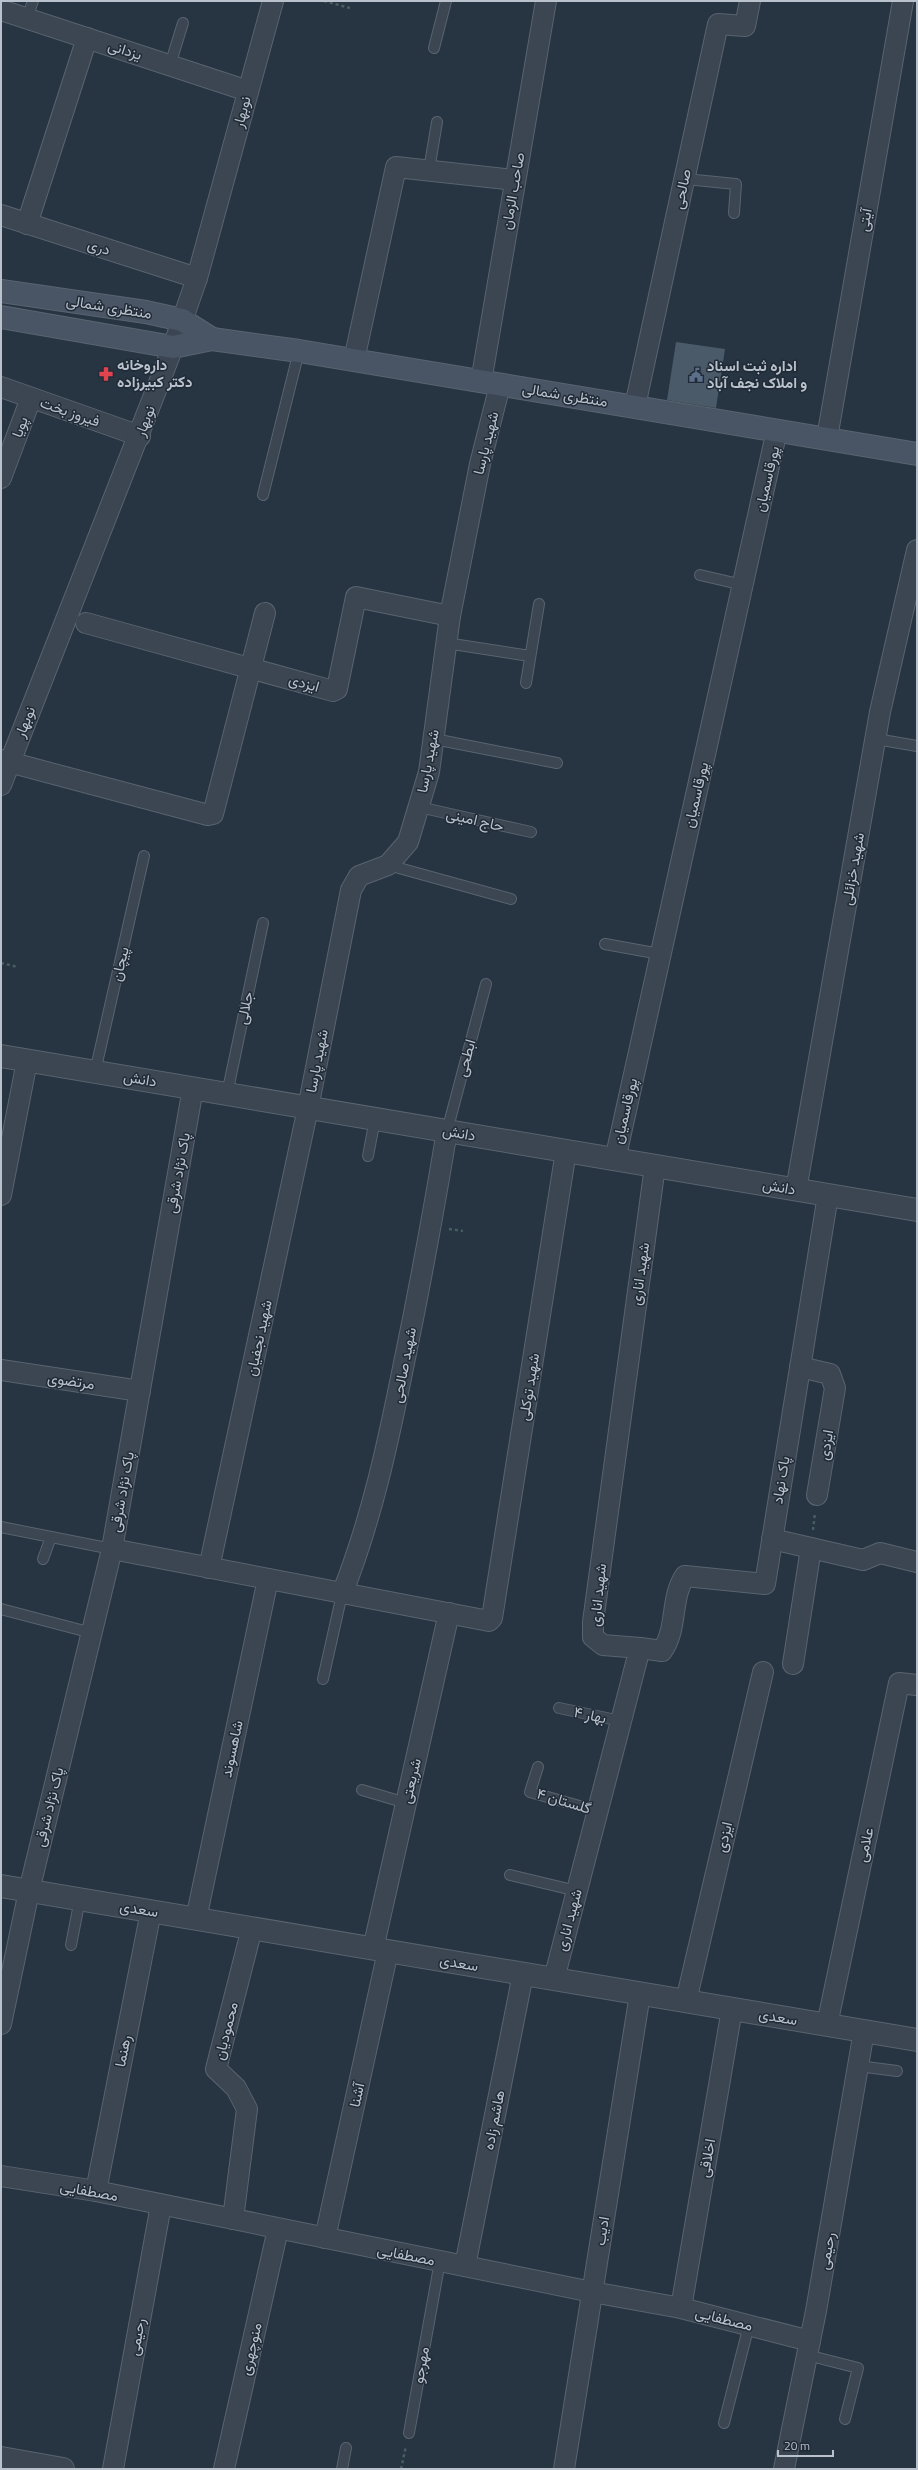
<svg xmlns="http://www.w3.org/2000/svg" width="918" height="2470" font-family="'Titillium Web',Vazirmatn,sans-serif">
  <rect width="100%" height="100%" fill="#273442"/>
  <!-- building -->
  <polygon fill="#4b5a68" points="676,342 725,349 716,408 667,400"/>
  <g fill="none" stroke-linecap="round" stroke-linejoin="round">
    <defs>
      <g id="service">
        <polyline points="27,18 33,1"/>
        <polyline points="434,48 446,1"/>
        <polyline points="170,65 183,23"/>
        <polyline points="429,170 437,122"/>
        <polyline points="685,179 736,184 734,213"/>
        <polyline points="263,495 299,351"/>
        <polyline points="700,575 743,585"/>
        <polyline points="446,643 530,656"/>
        <polyline points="526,683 539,604"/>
        <polyline points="434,739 557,763"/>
        <polyline points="876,739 917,746"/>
        <polyline points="419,807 531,832"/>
        <polyline points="388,865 511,899"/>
        <polyline points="605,944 660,954"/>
        <polyline points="95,1072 144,856"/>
        <polyline points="227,1094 263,923"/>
        <polyline points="447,1131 486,984"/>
        <polyline points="368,1156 375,1119"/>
        <polyline points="1,1527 112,1549"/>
        <polyline points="43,1559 51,1537"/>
        <polyline points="1,1609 92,1633"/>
        <polyline points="323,1679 342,1594"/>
        <polyline points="559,1708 621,1721"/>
        <polyline points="538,1767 530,1792 597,1811"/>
        <polyline points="362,1790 406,1803"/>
        <polyline points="510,1875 577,1891"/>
        <polyline points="71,1945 80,1899"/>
        <polyline points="858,2066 897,2071"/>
        <polyline points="807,2355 858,2368 845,2419"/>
        <polyline points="724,2423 749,2325"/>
        <polyline points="409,2433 440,2261"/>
        <polyline points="342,2469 346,2448"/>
      </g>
      <g id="minor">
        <polyline points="1,10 248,91"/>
        <polyline points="1,215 197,278"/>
        <polyline points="27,224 87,38"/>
        <polyline points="354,360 396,167 515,180"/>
        <polyline points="481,382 546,1"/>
        <polyline points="1,387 140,436"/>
        <polyline points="635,406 718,24 745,26 750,1"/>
        <polyline points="827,438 903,1"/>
        <polyline points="1,478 31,398"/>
        <polyline points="86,623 333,691 337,689 356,597 450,616"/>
        <polyline points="1,760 208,815 213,814 265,613"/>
        <polyline points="1,785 173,347 197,278 273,1"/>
        <polyline points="615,1160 777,430"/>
        <polyline points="796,1190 880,712 917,550"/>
        <polyline points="1,1195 27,1061"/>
        <polyline points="800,1367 830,1374 835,1388 817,1495"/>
        <polyline points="1,1370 140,1391"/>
        <polyline points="772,1539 863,1560 880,1553 917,1562"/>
        <polyline points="112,1549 489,1621 492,1618 566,1151"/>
        <polyline points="209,1568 308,1108 351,890 359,876 388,865 408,842 429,772 450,616 480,464 500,385"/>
        <path d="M 342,1594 C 372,1518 388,1443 404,1363 C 420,1286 434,1209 447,1131"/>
        <path d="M 640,1648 L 662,1651 C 678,1629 670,1598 685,1576 L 765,1584 L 828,1195"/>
        <polyline points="793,1664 811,1548"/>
        <polyline points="196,1919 268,1579"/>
        <polyline points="373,1949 449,1613"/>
        <polyline points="554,1979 640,1648 603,1645 593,1637 593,1622 655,1166"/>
        <polyline points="686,2001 763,1672"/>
        <polyline points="1,2024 29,1891 112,1549 193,1088"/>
        <polyline points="827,2025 899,1683 917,1685"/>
        <polyline points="1,2176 96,2191 592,2292 681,2308 810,2341"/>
        <polyline points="96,2191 151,1911"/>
        <polyline points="233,2219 247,2109 236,2088 216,2069 252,1928"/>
        <polyline points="325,2238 388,1951"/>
        <polyline points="465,2266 523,1974"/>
        <polyline points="681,2308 732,2009"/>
        <polyline points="113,2469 161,2205"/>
        <polyline points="224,2469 278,2229"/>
        <polyline points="564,2469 640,1994"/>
        <polyline points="784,2469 816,2311 864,2031"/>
      </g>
      <g id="tertiary">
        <polyline points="1,1056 917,1210"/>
        <polyline points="1,1886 917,2040"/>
        <polyline points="1,2458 63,2469"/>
      </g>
      <g id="secondary">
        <polyline points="1,291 146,312 182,320 212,339"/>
        <polyline points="1,317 173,347 212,339 299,351 917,454"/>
      </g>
    </defs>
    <!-- service casing -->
    <use href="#service" stroke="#59646f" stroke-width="12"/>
    <!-- minor casing -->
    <use href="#minor" stroke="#59646f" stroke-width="22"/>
    <!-- tertiary casing -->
    <use href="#tertiary" stroke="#59646f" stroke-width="24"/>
    <!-- secondary casing -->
    <use href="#secondary" stroke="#59646f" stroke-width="24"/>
    <!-- path -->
    <g stroke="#475f60" stroke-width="2.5" stroke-dasharray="3 3" stroke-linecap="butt">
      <polyline points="324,1 350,8"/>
      <polyline points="1,963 18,967"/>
      <polyline points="449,1229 463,1231"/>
      <polyline points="813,1530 815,1513"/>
      <polyline points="401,2469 406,2446"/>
    </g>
    <!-- service -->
    <use href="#service" stroke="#3b4652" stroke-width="10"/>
    <!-- minor -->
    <use href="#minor" stroke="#3b4652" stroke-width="20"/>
    <!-- tertiary -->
    <use href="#tertiary" stroke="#3b4652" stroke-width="22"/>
    <!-- secondary -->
    <use href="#secondary" stroke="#495565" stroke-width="22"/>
  </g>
  <!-- icons -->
  <defs>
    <symbol id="pharmacy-bare" viewBox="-9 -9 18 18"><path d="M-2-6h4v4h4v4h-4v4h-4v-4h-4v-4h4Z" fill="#e0444e" stroke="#202b37" stroke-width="2.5" paint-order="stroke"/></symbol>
    <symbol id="civic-bare" viewBox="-9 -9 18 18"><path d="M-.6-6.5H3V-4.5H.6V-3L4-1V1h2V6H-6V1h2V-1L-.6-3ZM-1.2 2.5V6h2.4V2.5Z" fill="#5c6f8a" stroke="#202b37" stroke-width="2.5" paint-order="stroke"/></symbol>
  </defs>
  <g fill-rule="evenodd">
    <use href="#pharmacy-bare" x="96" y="364" width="20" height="20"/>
    <use href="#civic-bare" x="686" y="365" width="20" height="20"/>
  </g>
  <g text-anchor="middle" stroke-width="3" stroke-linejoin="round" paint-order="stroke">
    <!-- street labels -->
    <g font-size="15" fill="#b8c1cc" stroke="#202b37">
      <text transform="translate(125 50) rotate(18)" y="5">یزدانی</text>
      <text transform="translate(242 112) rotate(-75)" y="5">نوبهار</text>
      <text transform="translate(682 189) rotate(-78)" y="5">صالحی</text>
      <text transform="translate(513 191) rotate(-80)" y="5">صاحب الزمان</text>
      <text transform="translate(865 220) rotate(-80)" y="5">آیتی</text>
      <text transform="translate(99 247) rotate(18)" y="5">دری</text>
      <text transform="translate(109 307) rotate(9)" y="5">منتظری شمالی</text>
      <text transform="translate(565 395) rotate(9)" y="5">منتظری شمالی</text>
      <text transform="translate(70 412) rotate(19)" y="5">فیروز بخت</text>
      <text transform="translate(145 421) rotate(-69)" y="5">نوبهار</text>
      <text transform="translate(20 427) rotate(-70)" y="5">پویا</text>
      <text transform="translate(486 443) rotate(-76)" y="5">شهید پارسا</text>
      <text transform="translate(767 479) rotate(-77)" y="5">پورقاسمیان</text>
      <text transform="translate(304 683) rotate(16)" y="5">ایزدی</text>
      <text transform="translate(25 722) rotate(-68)" y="5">نوبهار</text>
      <text transform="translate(428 761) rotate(-79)" y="5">شهید پارسا</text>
      <text transform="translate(696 795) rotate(-77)" y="5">پورقاسمیان</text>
      <text transform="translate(475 820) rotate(13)" y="5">حاج امینی</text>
      <text transform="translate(853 869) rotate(-80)" y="5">شهید خزائلی</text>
      <text transform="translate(120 964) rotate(-77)" y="5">پیچان</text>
      <text transform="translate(245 1008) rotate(-78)" y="5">جلالی</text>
      <text transform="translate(466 1058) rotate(-75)" y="5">ابطحی</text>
      <text transform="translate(317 1061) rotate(-79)" y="5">شهید پارسا</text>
      <text transform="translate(140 1079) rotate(9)" y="5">دانش</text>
      <text transform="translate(625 1111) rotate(-77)" y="5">پورقاسمیان</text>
      <text transform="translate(459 1133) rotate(10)" y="5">دانش</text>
      <text transform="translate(178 1173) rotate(-80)" y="5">پاک نژاد شرقی</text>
      <text transform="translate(779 1187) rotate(10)" y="5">دانش</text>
      <text transform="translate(640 1274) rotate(-82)" y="5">شهید اناری</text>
      <text transform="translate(259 1338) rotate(-78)" y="5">شهید نجفیان</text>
      <text transform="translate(404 1365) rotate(-79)" y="5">شهید صالحی</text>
      <text transform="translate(71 1381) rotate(8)" y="5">مرتضوی</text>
      <text transform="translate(529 1387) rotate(-81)" y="5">شهید توکلی</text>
      <text transform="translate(826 1445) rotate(-81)" y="5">ایزدی</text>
      <text transform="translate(781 1480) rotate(-81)" y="5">پاک نهاد</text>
      <text transform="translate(122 1492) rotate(-80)" y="5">پاک نژاد شرقی</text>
      <text transform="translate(598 1595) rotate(-84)" y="5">شهید اناری</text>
      <text transform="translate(590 1715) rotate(12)" y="5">بهار ۴</text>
      <text transform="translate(232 1749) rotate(-78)" y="5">شاهسوند</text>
      <text transform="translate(411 1781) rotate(-77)" y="5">شریعتی</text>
      <text transform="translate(564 1801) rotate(17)" y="5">گلستان ۴</text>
      <text transform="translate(49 1807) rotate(-76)" y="5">پاک نژاد شرقی</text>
      <text transform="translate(724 1837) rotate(-77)" y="5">ایزدی</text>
      <text transform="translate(865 1845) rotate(-78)" y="5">علامی</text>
      <text transform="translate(139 1909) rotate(9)" y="5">سعدی</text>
      <text transform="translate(569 1920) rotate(-75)" y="5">شهید اناری</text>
      <text transform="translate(459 1963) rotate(10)" y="5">سعدی</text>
      <text transform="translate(778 2017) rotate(10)" y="5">سعدی</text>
      <text transform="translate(226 2031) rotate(-76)" y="5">محمودیان</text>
      <text transform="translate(123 2051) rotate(-79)" y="5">رهنما</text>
      <text transform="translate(357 2095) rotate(-78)" y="5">آشنا</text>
      <text transform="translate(494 2120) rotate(-79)" y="5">هاشم زاده</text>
      <text transform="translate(707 2158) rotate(-80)" y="5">اخلاقی</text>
      <text transform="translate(89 2191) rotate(10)" y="5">مصطفایی</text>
      <text transform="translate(602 2231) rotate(-81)" y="5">ادیب</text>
      <text transform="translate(827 2251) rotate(-80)" y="5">رحیمی</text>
      <text transform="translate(406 2255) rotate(11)" y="5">مصطفایی</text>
      <text transform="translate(724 2319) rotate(14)" y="5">مصطفایی</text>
      <text transform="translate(137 2337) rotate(-80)" y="5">رحیمی</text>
      <text transform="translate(251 2349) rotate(-77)" y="5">منوچهری</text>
      <text transform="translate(421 2365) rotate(-80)" y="5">مهرجو</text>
    </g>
    <!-- poi labels -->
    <g font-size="15" font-weight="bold" fill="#b8c1cc" stroke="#202b37" text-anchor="start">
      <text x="117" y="370">داروخانه<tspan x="117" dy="17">دکتر کبیرزاده</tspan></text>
      <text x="707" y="371">اداره ثبت اسناد<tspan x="707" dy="17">و املاک نجف آباد</tspan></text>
    </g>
  </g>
  <!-- border -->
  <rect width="918" height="2470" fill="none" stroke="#b8c1cc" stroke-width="4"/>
  <!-- scale -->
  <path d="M778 2450v6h55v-6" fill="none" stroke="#b8c1cc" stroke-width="2"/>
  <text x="784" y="2450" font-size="12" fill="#b8c1cc" stroke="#202b37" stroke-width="3" paint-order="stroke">20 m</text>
</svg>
